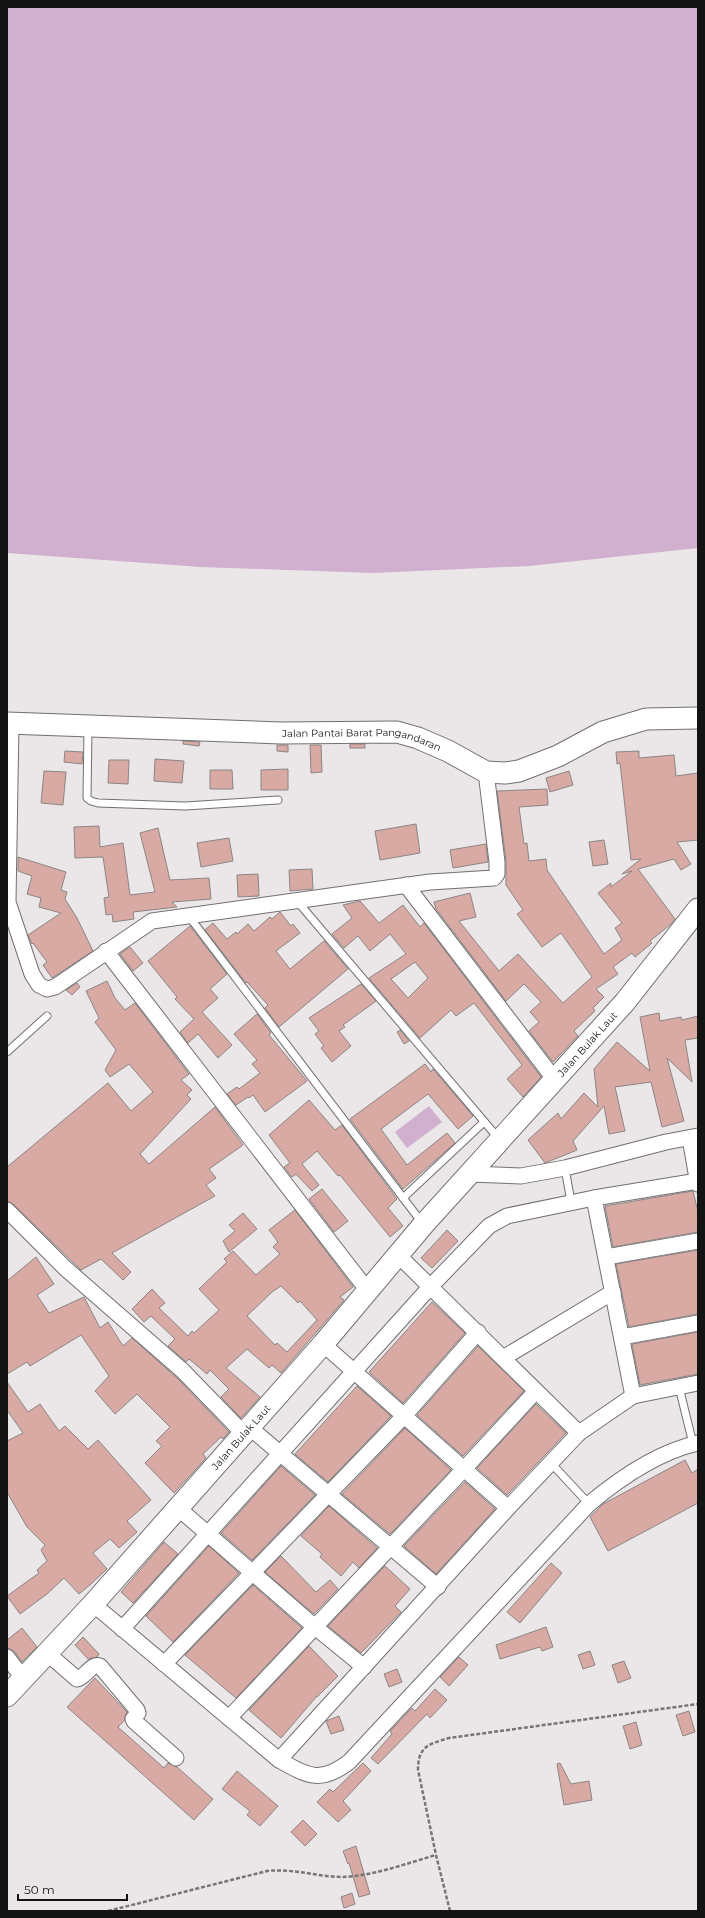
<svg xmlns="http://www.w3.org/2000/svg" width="705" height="1918" font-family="Montserrat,sans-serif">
  <rect width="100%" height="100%" fill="#ebe6e7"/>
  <!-- water -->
  <g fill="#d0afcf">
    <polygon points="7,7 698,7 698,548 529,566 373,573 201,567 7,553"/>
    <polygon points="429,1106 442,1122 407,1148 395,1132"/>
  </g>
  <!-- building -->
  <g fill="#d9a9a4" stroke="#8a8685" fill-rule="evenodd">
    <polygon points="183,741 200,742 199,746 183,744"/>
    <rect x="350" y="744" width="15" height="4"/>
    <polygon points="277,745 288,745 288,752 277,751"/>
    <polygon points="310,745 321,745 322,772 311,773"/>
    <polygon points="65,751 83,752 82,764 64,762"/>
    <polygon points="639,751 639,758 674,755 676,776 698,773 698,840 677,842 691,864 681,870 674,859 638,869 675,919 670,925 650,941 652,943 635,957 632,953 613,967 618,974 596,989 604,997 593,1008 595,1011 574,1031 578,1036 553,1062 529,1031 539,1022 530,1012 541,1002 524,984 506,1001 436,909 434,902 470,893 476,917 459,921 499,971 518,954 563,1003 592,977 561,933 542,947 517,914 523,910 506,885 506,861 497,791 547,789 548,805 519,807 524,844 527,843 529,861 546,859 547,870 604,954 622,940 615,928 622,923 598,893 611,883 611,887 632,871 622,874 641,859 631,860 620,763 617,764 616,752"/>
    <polygon points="155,759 184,761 182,783 154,781"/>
    <polygon points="109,760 129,760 128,784 108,783"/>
    <polygon points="288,769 288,790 261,790 261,770"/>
    <polygon points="210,770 232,770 233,789 210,789"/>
    <polygon points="44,771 66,772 63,805 41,803"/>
    <polygon points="569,771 573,785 550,792 546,778"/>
    <polygon points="416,824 420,853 380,860 375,831"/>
    <polygon points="99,826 100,847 123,843 130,895 155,892 140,833 158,828 170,880 209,878 211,899 172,902 177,907 133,912 134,919 113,922 112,914 106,915 104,898 109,897 103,857 75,858 74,827"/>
    <polygon points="229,838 233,861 201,867 197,843"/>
    <polygon points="604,840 608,864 593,866 589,842"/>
    <polygon points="486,844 488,862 453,868 450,850"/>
    <polygon points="18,857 66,872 61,890 67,892 65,899 77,918 93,951 52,978 43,965 47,962 33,943 32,944 28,935 61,913 39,907 41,898 27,894 32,876 18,871"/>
    <polygon points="312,869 313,889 290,891 289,870"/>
    <polygon points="258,874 259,896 238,897 237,875"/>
    <path d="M 360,901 L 379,923 L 403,905 L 420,927 L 424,923 L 541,1077 L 523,1097 L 507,1079 L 522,1065 L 474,1003 L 456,1016 L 451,1010 L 420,1038 L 369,978 L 406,954 L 390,934 L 370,951 L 358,936 L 344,948 L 332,934 L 352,918 L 343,905 ZM 415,962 L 428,978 L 408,998 L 391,979 Z"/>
    <polygon points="280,912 291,926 293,924 300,933 276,951 290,969 324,941 348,969 279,1027 265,1008 268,1005 247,982 246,983 205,930 213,923 227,939 236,932 237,934 248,924 254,931 270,917 272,919"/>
    <polygon points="190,926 227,974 210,989 218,998 202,1012 232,1045 218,1058 198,1034 188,1043 180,1032 194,1019 175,999 177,997 148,961"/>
    <polygon points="130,947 143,963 133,971 120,954"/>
    <polygon points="107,981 115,998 125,1010 135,1003 189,1074 181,1080 192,1090 187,1095 191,1099 140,1154 149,1164 215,1107 243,1145 209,1169 216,1178 206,1185 215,1196 112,1253 131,1272 123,1280 101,1259 81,1270 13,1204 7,1201 7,1167 108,1083 131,1111 153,1092 129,1064 110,1077 105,1070 116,1050 95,1022 99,1018 86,991"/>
    <polygon points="77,983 80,987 72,995 66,990"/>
    <polygon points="361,984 376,1001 343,1025 345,1027 339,1031 351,1046 332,1062 321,1048 324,1046 315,1034 319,1031 309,1018"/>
    <polygon points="659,1013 660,1021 681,1017 682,1020 698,1016 698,1038 685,1040 692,1082 667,1058 684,1121 662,1127 651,1082 615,1087 625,1131 609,1134 604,1106 573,1141 577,1150 545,1163 528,1140 558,1113 561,1119 584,1093 598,1107 594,1069 617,1042 650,1071 640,1017"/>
    <polygon points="257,1014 271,1033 269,1035 307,1081 265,1112 253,1095 249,1098 248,1097 236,1105 227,1094 237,1087 239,1089 260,1073 252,1064 257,1060 234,1034"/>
    <polygon points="400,1030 409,1041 404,1044 397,1032"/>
    <polygon points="425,1064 431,1072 433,1069 473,1116 458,1129 428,1094 381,1129 407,1165 447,1133 455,1143 403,1189 350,1119"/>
    <polygon points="309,1100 335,1130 342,1125 397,1199 388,1208 403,1226 390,1237 340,1175 338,1176 317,1151 302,1164 319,1185 312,1191 296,1174 292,1177 284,1167 290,1163 269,1135"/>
    <polygon points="322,1189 348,1221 334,1232 309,1199"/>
    <polygon points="693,1191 698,1212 698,1232 613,1247 605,1206"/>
    <path d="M 295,1210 L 353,1287 L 340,1297 L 344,1300 L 281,1373 L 272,1365 L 269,1368 L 247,1349 L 226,1368 L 260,1397 L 241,1418 L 221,1397 L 229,1389 L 210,1370 L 207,1374 L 189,1359 L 186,1362 L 168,1346 L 175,1339 L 151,1316 L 144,1322 L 132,1309 L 152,1289 L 165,1303 L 159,1308 L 188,1336 L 192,1331 L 194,1333 L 219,1310 L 199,1289 L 227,1262 L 224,1259 L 233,1251 L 256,1275 L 280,1254 L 273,1247 L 278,1242 L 269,1230 ZM 281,1286 L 298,1303 L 300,1301 L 317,1320 L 287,1352 L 277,1343 L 275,1345 L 247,1316 L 272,1292 Z"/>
    <polygon points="243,1213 257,1229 229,1252 223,1241 235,1231 229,1225"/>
    <polygon points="447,1230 458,1241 432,1268 421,1258"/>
    <polygon points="698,1250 698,1314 629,1327 616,1264"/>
    <polygon points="36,1257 54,1284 37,1295 49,1313 84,1297 100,1328 108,1322 123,1346 132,1338 177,1378 229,1432 223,1439 221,1437 203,1454 206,1458 174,1493 145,1463 162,1446 156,1441 170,1427 137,1394 115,1414 95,1391 109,1376 81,1335 30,1366 27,1362 7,1374 7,1281"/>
    <polygon points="432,1302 465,1333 403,1403 369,1372"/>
    <polygon points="698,1332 698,1374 640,1385 632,1344"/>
    <polygon points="478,1346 524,1391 463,1456 417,1415"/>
    <polygon points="7,1382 28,1412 40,1404 59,1431 65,1426 88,1449 98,1440 151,1500 127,1521 137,1532 119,1548 110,1539 93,1553 107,1569 91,1584 79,1594 64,1578 47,1594 20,1614 7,1596 39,1573 37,1570 47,1561 41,1550 45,1545 27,1527 7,1492 7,1441 23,1433 7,1410"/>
    <polygon points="357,1386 391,1416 328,1482 295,1454"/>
    <polygon points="536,1404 566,1433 507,1495 477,1468"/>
    <polygon points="405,1428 451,1470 390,1534 342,1494"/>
    <polygon points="685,1460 692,1473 698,1469 698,1503 608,1551 590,1517 603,1504"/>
    <polygon points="281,1466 315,1495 252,1560 221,1533"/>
    <polygon points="465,1482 495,1509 436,1574 404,1546"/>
    <polygon points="329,1506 377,1548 359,1568 353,1562 341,1576 320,1557 322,1554 301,1536"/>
    <polygon points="164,1542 178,1554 133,1603 121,1592"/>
    <polygon points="209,1546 239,1573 173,1642 146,1616"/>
    <polygon points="281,1556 316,1592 330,1580 338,1589 314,1614 265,1572"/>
    <polygon points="551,1563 562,1573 520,1623 507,1612"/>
    <polygon points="385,1566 410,1589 395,1606 401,1612 361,1653 328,1626"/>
    <polygon points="253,1585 302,1628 236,1698 185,1655"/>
    <polygon points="546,1627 553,1647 542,1651 540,1647 500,1659 496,1645"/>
    <polygon points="22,1628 37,1647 22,1662 14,1651 7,1648 7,1640"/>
    <polygon points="83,1637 99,1654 97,1657 88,1659 75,1645"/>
    <polygon points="309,1646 338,1676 317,1697 317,1696 281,1738 249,1710"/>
    <polygon points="590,1651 595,1665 583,1669 578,1655"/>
    <polygon points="459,1657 468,1665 449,1686 440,1677"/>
    <polygon points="624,1661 631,1678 618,1683 612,1665"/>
    <polygon points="397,1669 402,1682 389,1687 384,1674"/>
    <polygon points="95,1678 127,1712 124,1721 118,1727 164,1768 168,1763 177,1767 213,1799 194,1820 67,1707"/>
    <polygon points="435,1689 447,1700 430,1718 427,1714 378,1764 371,1758 392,1734 390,1731 412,1708 415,1711"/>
    <polygon points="689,1711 695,1732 683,1736 676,1715"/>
    <polygon points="339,1716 344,1730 331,1734 326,1721"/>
    <polygon points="636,1722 642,1745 630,1749 623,1726"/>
    <polygon points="363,1763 371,1771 343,1801 351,1810 338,1822 317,1802 330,1789 333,1792"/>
    <polygon points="560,1763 571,1784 589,1781 592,1800 564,1805 557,1764"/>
    <polygon points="237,1771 278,1806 260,1826 247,1815 250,1811 222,1789"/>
    <polygon points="303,1820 317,1834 305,1846 291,1832"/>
    <polygon points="356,1846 370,1894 359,1897 349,1863 348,1864 343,1851"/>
    <polygon points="352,1893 355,1904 344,1908 341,1897"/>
  </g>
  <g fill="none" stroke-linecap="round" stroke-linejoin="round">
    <defs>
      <g id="lane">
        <polyline points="88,728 87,798 91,801 98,803 185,806 278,800"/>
        <polyline points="297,901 499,1139"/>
        <polyline points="188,915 423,1224"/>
        <polyline points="7,1052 47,1016"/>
        <polyline points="565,1168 571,1202"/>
        <polyline points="403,1198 484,1122"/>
        <polyline points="679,1387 693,1444"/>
        <polyline points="551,1463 589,1504"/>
      </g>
      <g id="street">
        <polyline points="11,723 8,902 32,974 39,985 47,989 55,987 152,921 430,882 494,878 497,874 497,862 486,772"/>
        <polyline points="406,885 555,1080"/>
        <polyline points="106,951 368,1291"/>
        <polyline points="690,1138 698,1184"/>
        <polyline points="469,1174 521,1176 565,1168 666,1142 698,1136"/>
        <polyline points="594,1198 633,1396"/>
        <polyline points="7,1210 65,1268 183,1371 243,1433"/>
        <polyline points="398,1255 579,1433"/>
        <polyline points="606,1257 698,1241"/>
        <polyline points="622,1337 698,1323"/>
        <polyline points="323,1344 508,1508"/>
        <polyline points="503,1358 613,1292"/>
        <polyline points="249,1427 438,1587"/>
        <polyline points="178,1508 315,1627 364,1667"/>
        <path d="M 93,1604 L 279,1760 C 308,1776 320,1784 349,1762 L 589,1504 C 620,1478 658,1452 698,1443"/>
        <polyline points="122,1629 431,1286 489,1226 507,1216 594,1198 698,1181"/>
        <path d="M 47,1653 L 77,1679 C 86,1677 91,1663 100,1666 L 137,1710 L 138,1713 L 133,1719 L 134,1721 L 176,1758"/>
        <polyline points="7,1657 23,1678"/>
        <polyline points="164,1664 404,1416 478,1332"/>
        <polyline points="229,1718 464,1469 536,1391"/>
        <polyline points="279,1760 508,1508 579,1433 633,1396 698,1383"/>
      </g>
      <g id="secondary">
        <path id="s1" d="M 7,723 L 281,733 L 397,732 L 418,738 L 448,751 L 486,772 L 505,773 L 519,771 L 558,756 L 603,732 L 646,719 L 698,718"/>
        <path id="s2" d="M 7,1696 L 93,1604 L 323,1344 L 424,1224 L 625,1002 L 698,909"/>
      </g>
    </defs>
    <!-- lane casing -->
    <use href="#lane" stroke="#736f70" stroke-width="9"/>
    <!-- street casing -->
    <use href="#street" stroke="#736f70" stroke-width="17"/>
    <!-- secondary casing -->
    <use href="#secondary" stroke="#736f70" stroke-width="23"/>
    <!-- path -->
    <g stroke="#787575" stroke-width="2.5" stroke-dasharray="4 2" stroke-linecap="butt">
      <path d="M 108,1911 L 267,1871 C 293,1868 318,1877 343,1877 C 373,1876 408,1863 436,1855"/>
      <path d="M 450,1911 L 436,1855 L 418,1770 C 418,1746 429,1744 449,1738 L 698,1704"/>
    </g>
    <!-- lane -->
    <use href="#lane" stroke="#fff" stroke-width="7"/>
    <!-- street -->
    <use href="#street" stroke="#fff" stroke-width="15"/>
    <!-- secondary -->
    <use href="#secondary" stroke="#fff" stroke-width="21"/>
  </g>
  <g text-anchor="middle" stroke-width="4" stroke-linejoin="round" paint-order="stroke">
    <!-- street labels -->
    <g font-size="10" fill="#141313" stroke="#ebe6e7">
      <text dy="4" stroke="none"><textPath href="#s1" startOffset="356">Jalan Pantai Barat Pangandaran</textPath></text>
      <text dy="4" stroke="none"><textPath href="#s2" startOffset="873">Jalan Bulak Laut</textPath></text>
      <text dy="4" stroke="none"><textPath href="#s2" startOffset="349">Jalan Bulak Laut</textPath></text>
    </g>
  </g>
  <!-- border -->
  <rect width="705" height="1918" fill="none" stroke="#141313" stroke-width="16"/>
  <!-- scale -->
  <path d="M18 1894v6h109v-6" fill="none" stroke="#141313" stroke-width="2"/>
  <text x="24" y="1894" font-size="12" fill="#141313" stroke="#ebe6e7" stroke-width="3" paint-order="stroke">50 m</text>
</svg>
